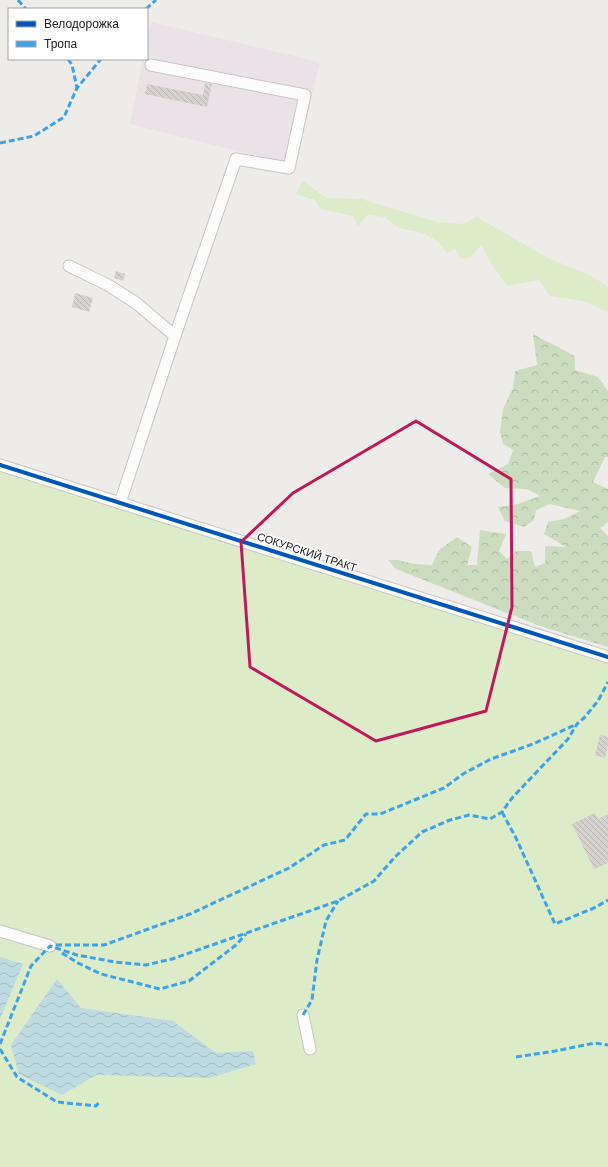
<svg xmlns="http://www.w3.org/2000/svg" width="608" height="1167" font-family="Helvetica,sans-serif">
  <defs>
    <pattern id="forest-crowns" width="20" height="18" patternUnits="userSpaceOnUse"><rect width="20" height="18" fill="#cbdcbf"/><path d="M2 6a3 3 0 1 1 6 0M12 15a3 3 0 1 1 6 0" fill="none" stroke="#aebca4"/></pattern>
    <pattern id="water-waves" width="16" height="10" patternUnits="userSpaceOnUse"><rect width="16" height="10" fill="#bddbe1"/><path d="M0 5q4-4 8 0t8 0" fill="none" stroke="#a2bcc1"/></pattern>
    <pattern id="building-back-hatch" width="6" height="6" patternUnits="userSpaceOnUse"><rect width="6" height="6" fill="#d5d2d0"/><path d="M-1 5l2 2M0 0l6 6M5-1l2 2" fill="none" stroke="#b7b4b2"/></pattern>
  </defs>
  <rect width="100%" height="100%" fill="#eeece9"/>
  <!-- industrial -->
  <polygon fill="#ebe2e8" points="151,22 320,62 294,165 130,124 143,59 147,59 147,41"/>
  <!-- grass -->
  <g fill="#dcebc8">
    <polygon points="302,180 326,198 361,199 437,222 463,224 477,217 548,258 590,275 608,287 608,312 583,301 550,296 539,280 507,286 491,263 481,245 471,257 461,259 455,249 447,253 438,242 424,233 399,228 385,217 368,215 358,226 353,216 321,209 315,200 296,194"/>
    <polygon points="0,465 608,657 608,1167 0,1167"/>
  </g>
  <!-- forest -->
  <polygon fill="url(#forest-crowns)" points="533,334 575,356 575,370 598,377 608,391 608,457 605,457 593,482 608,489 608,522 600,528 608,536 608,647 540,626 396,569 388,560 398,560 414,564 432,565 439,550 457,537 472,547 467,565 477,565 480,530 506,534 499,551 507,559 516,551 531,551 535,567 545,563 545,546 566,547 544,534 548,522 564,519 580,511 550,504 536,510 534,520 524,527 505,521 498,507 518,504 540,496 527,489 505,488 488,474 508,464 513,450 503,444 500,432 503,409 513,388 515,371 537,365"/>
  <!-- water -->
  <g fill="url(#water-waves)">
    <polygon points="0,957 23,964 0,1019"/>
    <polygon points="57,979 81,1008 173,1021 216,1053 253,1051 256,1064 209,1078 96,1075 62,1095 19,1074 11,1045"/>
  </g>
  <!-- building -->
  <g fill="url(#building-back-hatch)">
    <polygon points="205,83 212,84 207,107 145,94 147,84 203,95"/>
    <polygon points="116,271 125,274 123,281 114,278"/>
    <polygon points="75,293 93,298 89,312 72,307"/>
    <polygon points="600,735 608,737 608,745 605,758 595,755"/>
    <polygon points="595,813 598,819 608,814 608,863 594,869 572,824"/>
  </g>
  <g fill="none" stroke-linecap="round" stroke-linejoin="round">
    <defs>
      <g id="minor">
        <polyline points="69,266 108,285 136,303 175,336"/>
        <polyline points="0,465 608,657"/>
        <polyline points="120,503 175,336 236,159 289,168 305,95 151,65"/>
        <polyline points="0,931 50,946"/>
        <polyline points="303,1015 310,1049"/>
      </g>
    </defs>
    <!-- minor casing -->
    <use href="#minor" stroke="#c7c6c5" stroke-width="13"/>
    <!-- minor -->
    <use href="#minor" stroke="#fcfcfc" stroke-width="11"/>
    <!-- quiet -->
    <g stroke="#3da2ea" stroke-width="3" stroke-dasharray="6 3" stroke-linecap="butt">
      <polyline points="18,0 26,9"/>
      <polyline points="146,9 156,0"/>
      <polyline points="68,59 72,65 77,88"/>
      <polyline points="0,143 34,136 64,117 77,88 101,59"/>
      <polyline points="502,812 516,838 555,924 594,908 608,900"/>
      <polyline points="56,945 104,945 190,914 289,868 324,845 345,840 366,814 380,814 444,788 463,774 491,759 533,744 577,724"/>
      <polyline points="62,953 78,963 101,974 160,989 189,981 236,945 246,934"/>
      <polyline points="303,1015 312,1000 317,960 326,921 338,901"/>
      <polyline points="0,1044 31,966 50,946 77,955 115,962 146,965 172,959 338,901 374,881 395,857 422,832 450,820 469,815 490,819 502,812 512,798 568,739 577,724 584,718 598,701 608,682"/>
      <polyline points="0,1049 17,1077 57,1102 96,1106 100,1101"/>
      <polyline points="516,1057 555,1051 595,1043 608,1045"/>
    </g>
    <defs>
      <polyline id="cycleway" points="0,465 608,657"/>
    </defs>
    <!-- cycleway casing -->
    <use href="#cycleway" stroke="#fff" stroke-width="6"/>
    <!-- cycleway -->
    <use href="#cycleway" stroke="#0057b8" stroke-width="4"/>
  </g>
  <!-- marked area -->
  <path fill="none" stroke="#c2185b" stroke-width="3" stroke-linejoin="round" d="M 416,421 L 511,479 L 512,607 L 486,711 L 376,741 L 250,667 L 241,542 L 293,493 Z"/>
  <g text-anchor="middle" stroke-width="3.5" stroke-linejoin="round" paint-order="stroke">
    <!-- street labels -->
    <g font-size="11" fill="#202020" stroke="#fff">
      <text transform="translate(307 552) rotate(18)" y="4">СОКУРСКИЙ ТРАКТ</text>
    </g>
  </g>
  <!-- legend -->
  <rect x="8" y="8" width="140" height="52" fill="#ffffff" stroke="#a6a6a6"/>
  <rect x="16" y="21" width="20" height="6" fill="#0057b8" stroke="#a6a6a6"/>
  <text x="44" y="28" font-size="12" fill="#202020">Велодорожка</text>
  <rect x="16" y="41" width="20" height="6" fill="#3da2ea" stroke="#a6a6a6"/>
  <text x="44" y="48" font-size="12" fill="#202020">Тропа</text>
</svg>
